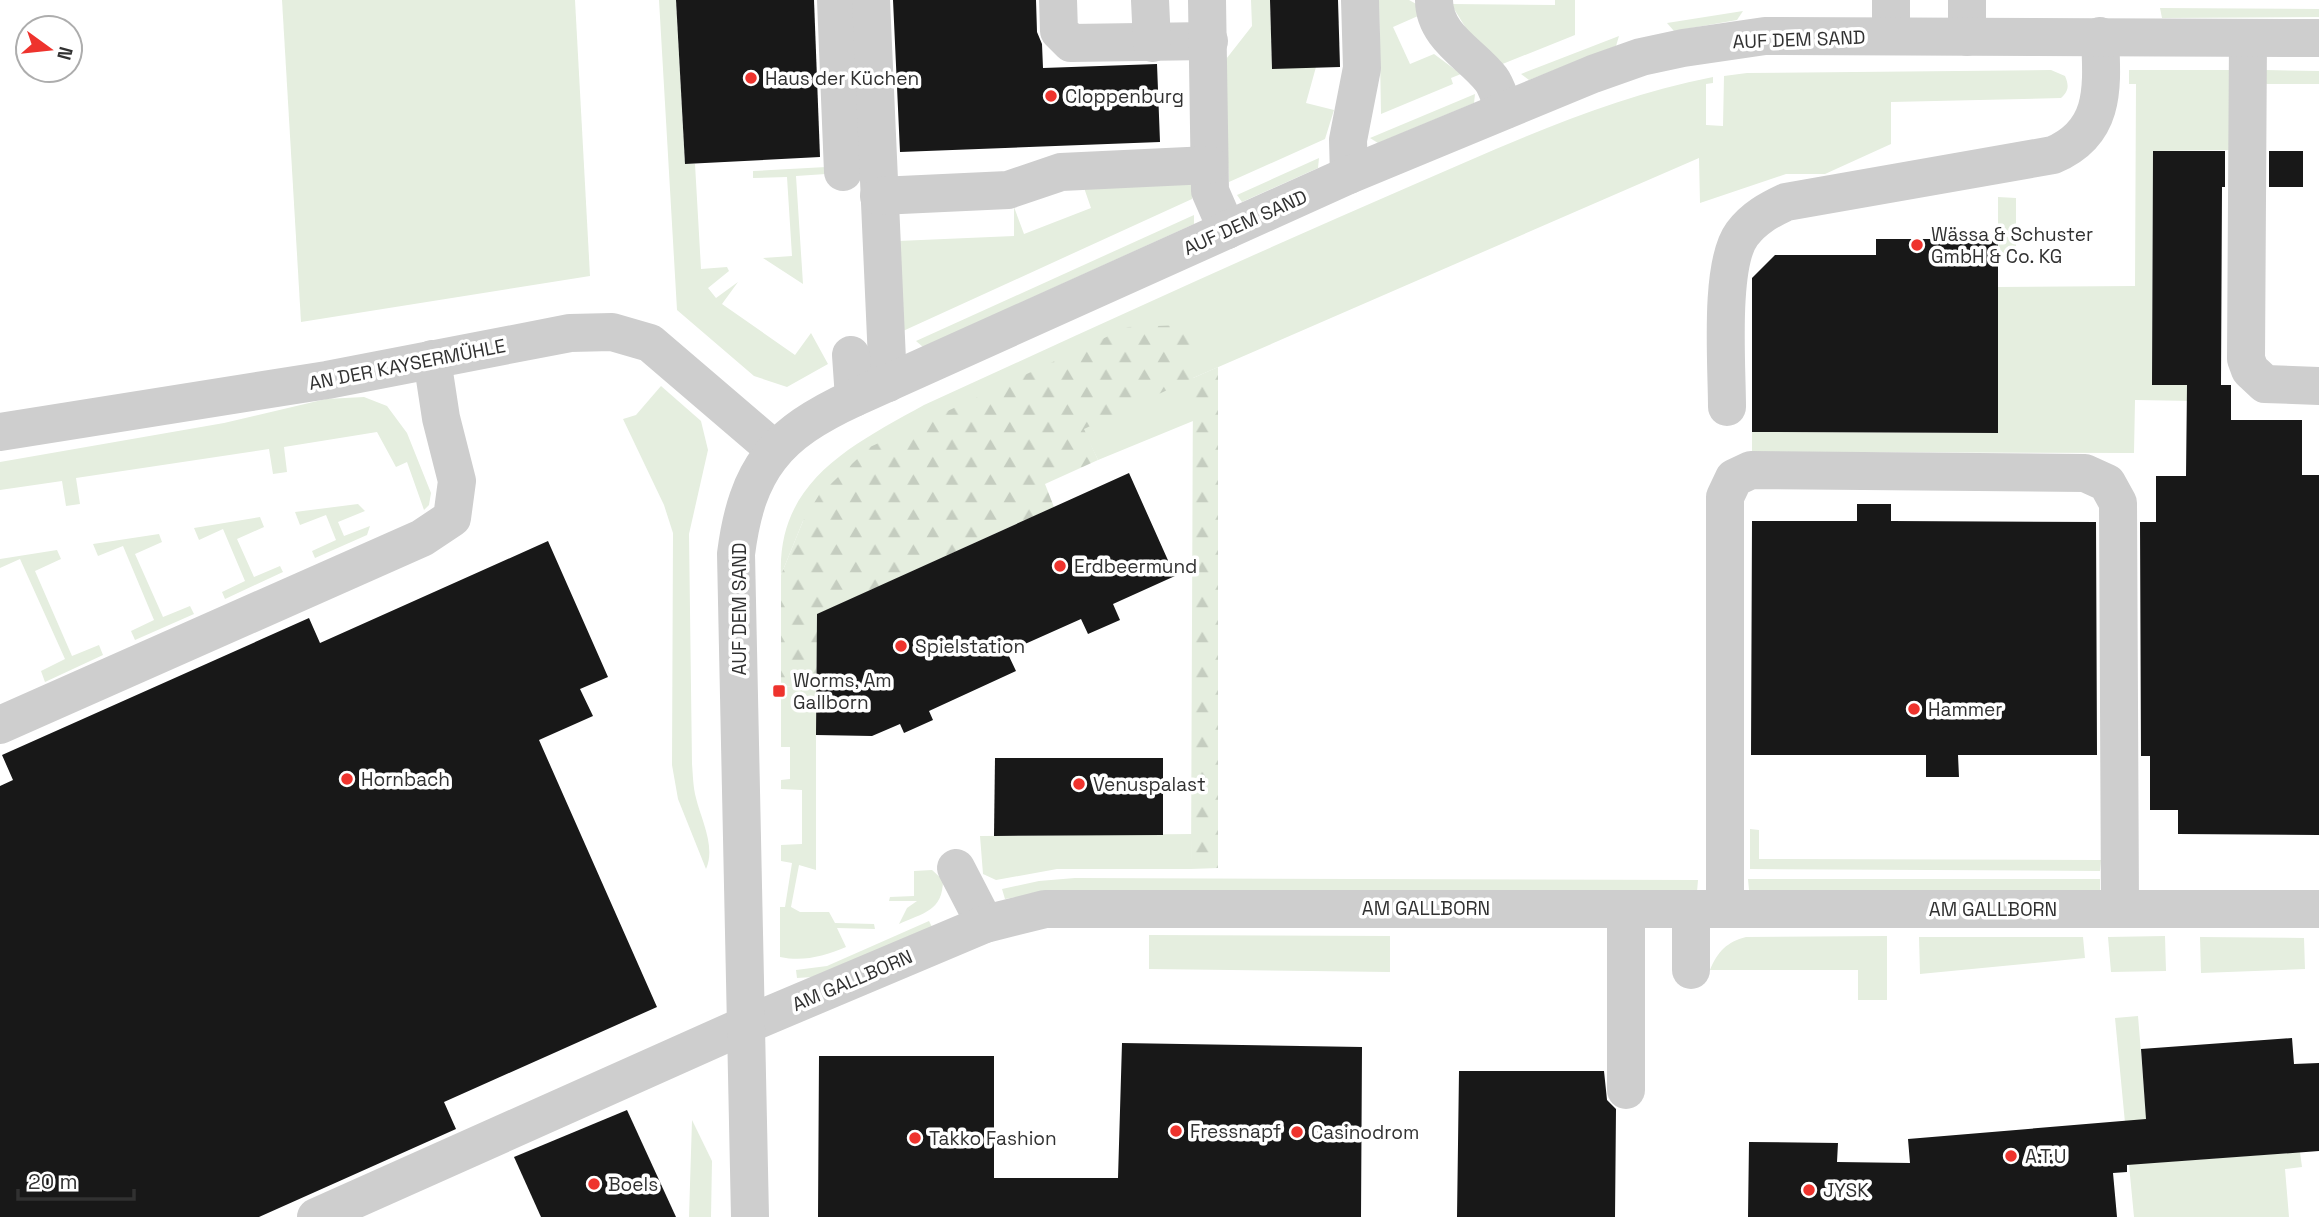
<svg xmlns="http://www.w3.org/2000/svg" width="2319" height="1217" font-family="'Space Grotesk',sans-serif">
  <defs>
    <pattern id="forest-firs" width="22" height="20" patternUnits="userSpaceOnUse" patternTransform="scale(1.75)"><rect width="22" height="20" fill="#e5eedf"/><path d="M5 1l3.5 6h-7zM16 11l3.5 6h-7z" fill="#c5cdc0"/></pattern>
  </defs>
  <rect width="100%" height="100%" fill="#fff"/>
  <!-- green -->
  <g fill="#e5eedf">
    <polygon points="282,0 575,0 590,276 301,322"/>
    <polygon points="659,0 676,0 685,164 695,164 701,269 727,267 729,271 708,288 716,298 738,282 722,304 795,355 811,333 828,364 787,387 754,376 677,310"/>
    <polygon points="1251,0 1270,0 1272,68 1316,67 1306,103 1334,110 1325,139 1229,182 1223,63 1252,26"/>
    <polygon points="1379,0 1409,0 1418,5 1418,16 1393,27 1410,64 1434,54 1461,74 1451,78 1453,84 1381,114"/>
    <polygon points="1555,0 1575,0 1575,35 1500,65 1472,38 1451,4 1555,5"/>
    <polygon points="2160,8 2319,9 2319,17 2162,18"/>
    <polygon points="1743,11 1737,20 1674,31 1667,23"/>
    <polygon points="1619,36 1616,46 1529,80 1521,74"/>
    <path d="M 2051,70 L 2065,76 C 2069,85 2069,91 2061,98 L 1891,102 L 1891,144 L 1825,174 L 1786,174 L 1700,203 L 1699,158 L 1193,378 L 1193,421 L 1098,460 L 1083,429 L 803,521 L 781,575 C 777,481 852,445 924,405 C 1084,332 1244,258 1406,188 C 1506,145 1605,98 1713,77 L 1713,83 L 1706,84 L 1706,125 L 1723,126 L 1724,76 L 1747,73 Z"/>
    <polygon points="2129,70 2230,70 2229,150 2153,151 2152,385 2196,385 2196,401 2135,400 2134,453 1752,452 1752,432 1998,433 1998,287 2135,286 2136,84 2129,84"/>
    <polygon points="2265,70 2319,71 2319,84 2266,84"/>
    <polygon points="1475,94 1474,103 1378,143 1370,138"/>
    <polygon points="1319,158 1318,168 1242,202 1237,195"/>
    <polygon points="826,167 826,174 796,176 803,284 763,258 792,256 787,177 753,178 753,171"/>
    <polygon points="1192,178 1192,199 903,331 898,241 1014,236 1014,207 1024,234 1091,208 1082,182"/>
    <polygon points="1998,197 2016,198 2016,255 1998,255"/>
    <polygon points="1194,215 1194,224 923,347 916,341"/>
    <path d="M 661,386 L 701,421 L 708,450 L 689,534 L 692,764 C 693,775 693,787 696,798 C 701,819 716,847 706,869 L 678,799 L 672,765 L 673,533 L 664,505 L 623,419 L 636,415 Z"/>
    <polygon points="364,397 387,406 407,433 431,493 429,505 424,510 407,462 396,467 377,432 284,447 287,472 273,474 269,449 76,478 80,504 66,506 62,481 0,490 0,462 224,423 326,399"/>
    <polygon points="358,504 365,511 338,522 344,536 370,526 367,535 315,558 312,551 336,540 326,515 300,525 295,512"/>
    <polygon points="260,517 264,527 237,539 254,577 280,566 283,572 225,599 222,592 245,581 223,529 199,540 194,528"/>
    <polygon points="159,534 162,542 135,554 163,617 190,606 194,614 135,640 131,631 154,620 123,546 98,556 93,544"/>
    <polygon points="57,550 61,559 35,571 72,656 99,645 103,655 45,682 41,671 65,659 20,559 0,568 0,559"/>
    <path d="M 816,684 L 816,870 L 799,865 L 791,907 L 800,912 L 829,912 L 835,923 L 874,924 L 875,929 L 837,928 L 846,947 C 824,956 804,962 780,957 L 780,907 L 785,907 L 792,863 L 781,861 L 781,845 L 802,844 L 802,790 L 781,789 L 781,780 L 790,779 L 790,747 L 781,747 L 781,687 Z"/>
    <polygon points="1750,829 1759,830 1759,859 2101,860 2100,871 1750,869"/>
    <polygon points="1192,834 1191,869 1057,869 996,880 983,874 980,836"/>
    <path d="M 932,870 L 943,880 C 943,911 923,913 899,924 L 907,908 L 917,901 L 889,901 L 890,897 L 914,896 L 914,871 Z"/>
    <polygon points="1075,878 1698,880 1697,892 1058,890 1005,899 1002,889 1039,881"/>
    <polygon points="1748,879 2100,879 2100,891 1749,890"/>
    <polygon points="929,921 933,929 812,977 797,978 796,970 827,966"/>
    <polygon points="1149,935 1390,936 1390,972 1149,969"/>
    <path d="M 1887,936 L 1887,1000 L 1858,1000 L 1858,970 L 1710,970 C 1718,951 1727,942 1746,937 Z"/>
    <polygon points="2165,936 2166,971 2111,972 2108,937"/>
    <polygon points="1919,937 2083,937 2085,958 1920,974"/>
    <polygon points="2200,937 2304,938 2305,969 2201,973"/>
    <polygon points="2138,1016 2150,1163 2300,1152 2302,1167 2285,1169 2289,1217 2134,1217 2115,1018"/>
    <polygon points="692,1120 712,1161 711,1217 689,1217"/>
  </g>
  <!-- forest -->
  <polygon fill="url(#forest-firs)" points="1185,325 1197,346 1193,378 1218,367 1218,868 1191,869 1193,378 1084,429 1098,460 1045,484 1054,507 818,614 816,684 781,687 781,575 803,521 819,495 870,447 1128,327"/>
  <!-- building -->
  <g fill="#181818">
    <polygon points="676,0 814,0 820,157 685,164"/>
    <polygon points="893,0 1036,0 1037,32 1042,44 1043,68 1157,64 1160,142 900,152"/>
    <polygon points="1270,0 1338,0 1340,67 1272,69"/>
    <polygon points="2153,151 2225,151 2225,187 2222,187 2221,385 2231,385 2231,420 2302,420 2302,475 2319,475 2319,835 2178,834 2178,810 2150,810 2150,756 2141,756 2140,522 2156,522 2156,476 2186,476 2187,385 2152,385"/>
    <rect x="2269" y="151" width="34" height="36"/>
    <polygon points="1876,239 1998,239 1998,433 1752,432 1752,278 1775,255 1876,255"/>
    <polygon points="1129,473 1175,576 1113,604 1120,620 1088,634 1081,619 1007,652 1016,671 929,711 933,720 904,733 900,724 872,736 816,735 817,614"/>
    <polygon points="1857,504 1891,504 1891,521 2096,522 2097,755 1958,755 1959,777 1926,777 1926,755 1751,755 1752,521 1857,521"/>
    <polygon points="548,541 608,677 580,689 593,716 539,740 657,1007 444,1102 456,1129 259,1217 0,1217 0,786 13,780 2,755 309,618 320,643"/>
    <polygon points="995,758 1163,758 1163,835 994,836"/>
    <polygon points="2292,1038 2294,1064 2319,1063 2319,1151 2127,1165 2127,1172 2113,1173 2117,1217 1748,1217 1749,1142 1838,1143 1837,1162 1910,1163 1908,1139 2146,1119 2141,1049"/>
    <polygon points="1122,1043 1362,1047 1361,1217 818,1217 819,1056 994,1056 994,1178 1118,1178"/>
    <polygon points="1459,1071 1604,1071 1607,1100 1616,1109 1615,1217 1457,1217"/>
    <polygon points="627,1110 676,1217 541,1217 514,1157"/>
  </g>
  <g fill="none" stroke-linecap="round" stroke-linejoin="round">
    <!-- minor -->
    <g stroke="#cecece" stroke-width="38">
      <polyline points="836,0 843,172"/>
      <polyline points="871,0 888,383"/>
      <polyline points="1058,0 1059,31 1071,43 1209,41"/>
      <polyline points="1150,0 1152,43"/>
      <polyline points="1207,0 1210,191 1227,230"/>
      <path d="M 1434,0 C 1434,37 1472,54 1491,79 C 1497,87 1500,100 1505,110"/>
      <polyline points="1891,0 1891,36"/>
      <polyline points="1967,0 1967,37"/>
      <polyline points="2248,38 2246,359 2250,370 2265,384 2319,386"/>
      <polyline points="1349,175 1348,140 1362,68 1360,0"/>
      <polyline points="879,196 1008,190 1061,172 1209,165"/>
      <polyline points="851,355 854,398"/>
      <path d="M 1727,407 C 1727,366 1719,265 1742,234 C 1754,218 1769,210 1786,202 L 2053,155 C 2107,132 2102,86 2100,36"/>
      <polyline points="0,432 327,380 570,333 612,332 650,343 775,450"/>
      <polyline points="0,725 422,538 452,518 457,481 441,418 432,359"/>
      <polyline points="956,868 985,924"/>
      <polyline points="1626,909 1626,1090"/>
      <polyline points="1691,909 1691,970"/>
      <polyline points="1725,909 1725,497 1734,478 1751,470 2085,473 2107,483 2118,503 2120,908"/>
      <polyline points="316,1217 748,1024 985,924 1045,909 2319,909"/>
      <path d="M 750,1217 L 736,554 C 747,468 776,434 854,398 L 1349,175 L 1593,74 L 1641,57 L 1683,48 L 1765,36 L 2319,38"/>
    </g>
  </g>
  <!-- markers -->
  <g fill="#ee332d" stroke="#fff" stroke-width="2.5">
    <circle cx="751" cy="78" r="7"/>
    <circle cx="1051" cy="96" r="7"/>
    <circle cx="1917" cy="245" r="7"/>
    <circle cx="1060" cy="566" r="7"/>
    <circle cx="901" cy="646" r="7"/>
    <rect x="772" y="684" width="14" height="14" rx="3.5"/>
    <circle cx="1914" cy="709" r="7"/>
    <circle cx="347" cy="779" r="7"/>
    <circle cx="1079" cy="784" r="7"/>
    <circle cx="1176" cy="1131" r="7"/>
    <circle cx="1297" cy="1132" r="7"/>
    <circle cx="915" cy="1138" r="7"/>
    <circle cx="2011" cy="1156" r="7"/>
    <circle cx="594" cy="1184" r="7"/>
    <circle cx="1809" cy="1190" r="7"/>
  </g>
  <g text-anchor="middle" stroke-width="7" stroke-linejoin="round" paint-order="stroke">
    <!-- street labels -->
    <g font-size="19" fill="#313131" stroke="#fff">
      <text transform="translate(1799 39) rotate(-2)" y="7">AUF DEM SAND</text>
      <text transform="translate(1245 222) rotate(-24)" y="7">AUF DEM SAND</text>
      <text transform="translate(407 364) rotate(-11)" y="7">AN DER KAYSERMÜHLE</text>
      <text transform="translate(739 609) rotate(-90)" y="7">AUF DEM SAND</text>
      <text x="1426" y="915">AM GALLBORN</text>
      <text x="1993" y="916">AM GALLBORN</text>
      <text transform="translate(852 980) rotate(-23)" y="7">AM GALLBORN</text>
    </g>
    <!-- poi labels -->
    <g font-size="19" fill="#313131" stroke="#fff" text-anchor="start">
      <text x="765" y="85">Haus der Küchen</text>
      <text x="1065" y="103">Cloppenburg</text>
      <text x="1931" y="241">Wässa &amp; Schuster<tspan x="1931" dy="22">GmbH &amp; Co. KG</tspan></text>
      <text x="1074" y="573">Erdbeermund</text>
      <text x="915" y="653">Spielstation</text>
      <text x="793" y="687">Worms, Am<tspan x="793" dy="22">Gallborn</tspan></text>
      <text x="1928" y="716">Hammer</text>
      <text x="361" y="786">Hornbach</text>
      <text x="1093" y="791">Venuspalast</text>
      <text x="1190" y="1138">Fressnapf</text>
      <text x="1311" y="1139">Casinodrom</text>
      <text x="929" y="1145">Takko Fashion</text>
      <text x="2025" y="1163">A.T.U</text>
      <text x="608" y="1191">Boels</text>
      <text x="1823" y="1197">JYSK</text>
    </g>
  </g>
  <!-- north arrow -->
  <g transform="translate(49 49) rotate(105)"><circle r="33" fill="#ffffff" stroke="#adadad" stroke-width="2"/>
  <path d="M0-5L12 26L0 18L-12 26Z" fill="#ee332d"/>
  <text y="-10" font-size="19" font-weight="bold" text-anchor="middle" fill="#313131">N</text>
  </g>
  <!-- scale -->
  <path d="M18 1189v10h116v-10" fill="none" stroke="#313131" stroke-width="3.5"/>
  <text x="28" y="1189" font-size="21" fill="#313131" stroke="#ffffff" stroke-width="5" paint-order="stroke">20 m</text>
</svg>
